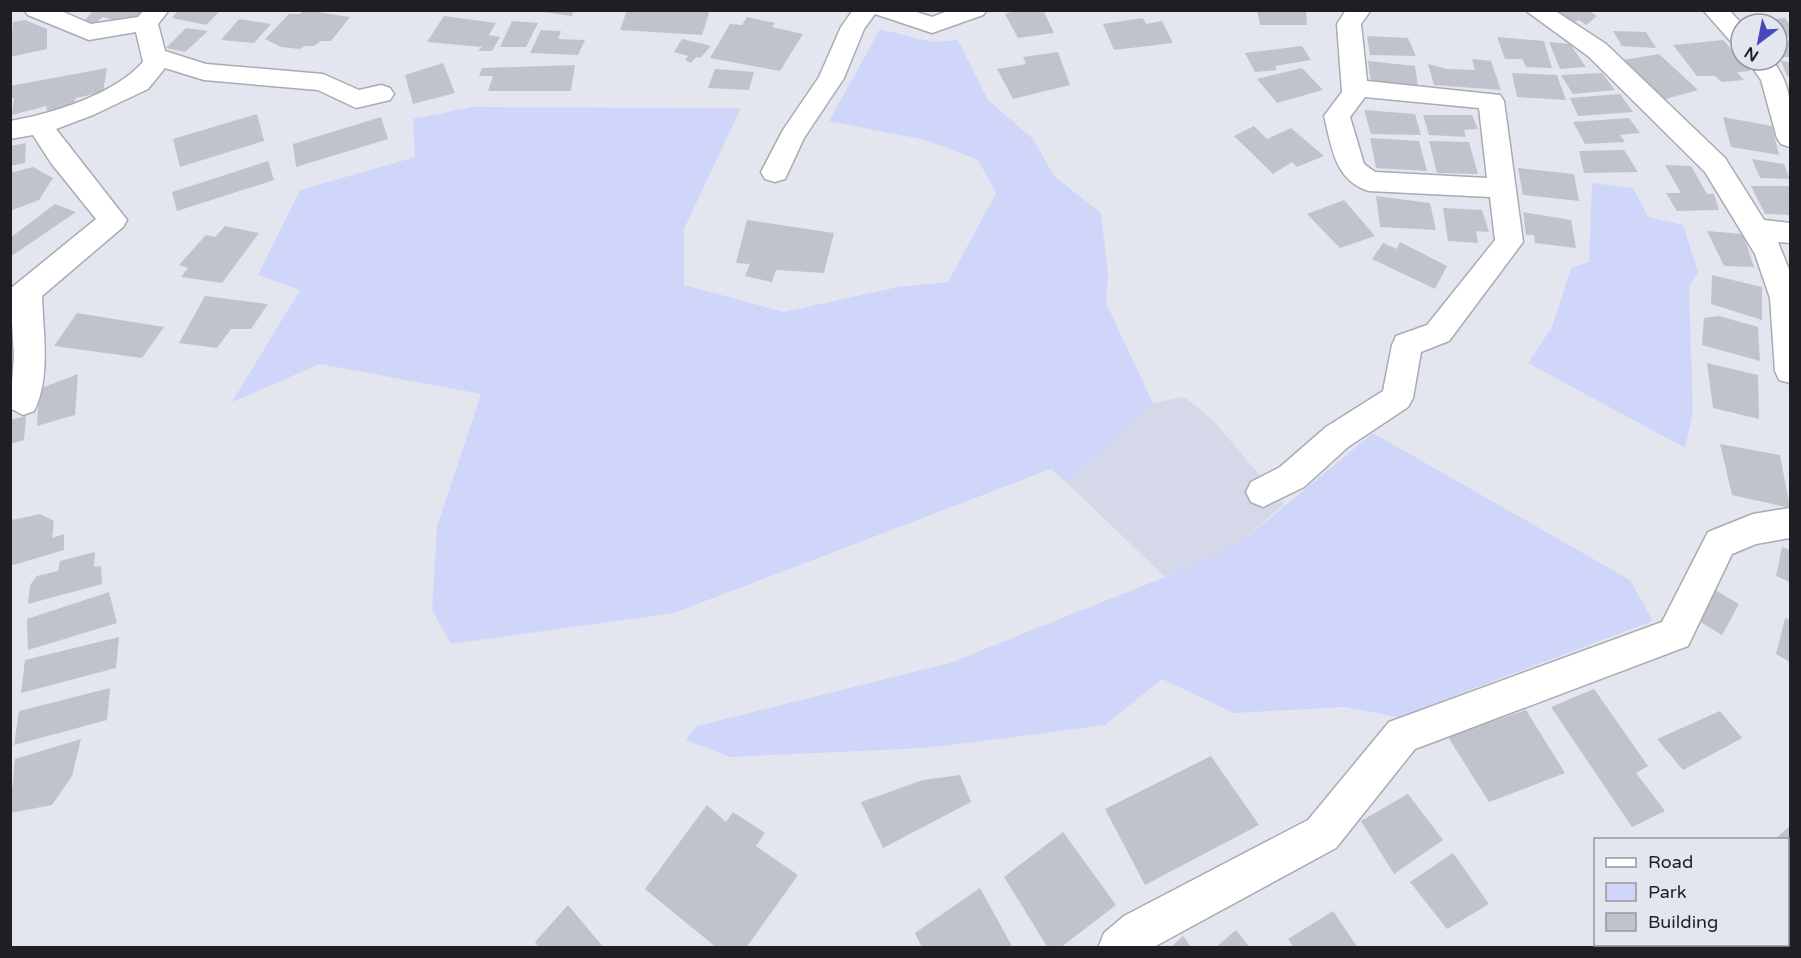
<svg xmlns="http://www.w3.org/2000/svg" width="1801" height="958" font-family="'Varela Round',sans-serif">
  <rect width="100%" height="100%" fill="#e4e6ef"/>
  <!-- built -->
  <polygon fill="#d5d8e9" points="1184,397 1212,419 1284,504 1242,541 1165,577 1067,483 1153,403"/>
  <!-- green -->
  <g fill="#d0d6f9">
    <polygon points="880,29 932,42 958,40 988,100 1033,139 1054,176 1101,213 1108,273 1106,303 1153,403 1067,483 1051,469 674,613 451,644 432,610 437,526 481,394 320,364 232,402 300,290 258,275 300,190 415,157 413,119 472,107 741,108 684,229 684,285 784,312 898,287 948,282 996,193 978,160 926,140 829,121"/>
    <polygon points="1592,183 1633,188 1648,217 1683,225 1698,272 1689,288 1693,412 1685,448 1528,363 1552,327 1571,268 1589,262"/>
    <polygon points="1373,433 1630,580 1653,621 1398,717 1345,707 1234,713 1162,679 1105,725 1030,735 925,748 730,757 686,740 697,726 950,663 1165,577 1242,541"/>
  </g>
  <!-- building -->
  <g fill="#c1c3cc">
    <polygon points="94,10 146,10 135,20 119,22 103,17 92,26 82,23"/>
    <polygon points="178,10 221,10 206,25 172,18"/>
    <polygon points="304,10 350,17 331,41 321,41 314,46 305,46 300,49 281,47 265,39 289,14 300,14"/>
    <polygon points="529,10 574,10 572,16"/>
    <polygon points="627,10 710,10 702,35 620,30"/>
    <polygon points="1017,10 1043,10 1054,33 1018,38 1005,14"/>
    <polygon points="1257,10 1306,12 1307,25 1260,25"/>
    <polygon points="1550,10 1587,10 1597,16 1586,25 1579,20 1572,23"/>
    <polygon points="444,16 496,23 489,35 500,37 492,51 478,51 482,47 427,42"/>
    <polygon points="747,17 775,23 772,27 803,34 780,71 710,58 730,24 742,25"/>
    <polygon points="1143,18 1146,24 1162,21 1173,43 1114,50 1103,24"/>
    <polygon points="1785,18 1790,25 1790,37 1777,37 1777,24 1747,24 1745,21"/>
    <polygon points="239,19 271,24 254,43 221,40"/>
    <polygon points="25,20 47,29 47,49 10,57 13,22"/>
    <polygon points="512,21 538,23 526,47 500,47"/>
    <polygon points="186,28 208,31 185,52 166,48"/>
    <polygon points="541,30 561,31 558,39 585,40 578,55 530,53"/>
    <polygon points="1613,31 1646,32 1656,48 1622,46"/>
    <polygon points="1367,36 1408,38 1416,56 1370,55"/>
    <polygon points="1497,37 1544,41 1552,68 1526,67 1522,59 1505,59"/>
    <polygon points="682,39 711,46 700,58 696,57 691,63 685,60 688,56 674,52"/>
    <polygon points="1723,40 1751,71 1737,72 1744,80 1722,82 1715,76 1697,76 1673,45"/>
    <rect x="1777" y="41" width="13" height="16"/>
    <polygon points="1549,42 1570,44 1586,67 1560,69"/>
    <polygon points="1302,46 1311,60 1275,66 1277,70 1255,72 1245,53"/>
    <polygon points="1058,52 1070,85 1013,99 997,69 1026,64 1023,57"/>
    <polygon points="1659,54 1698,90 1662,100 1623,60"/>
    <polygon points="1472,59 1491,61 1501,90 1434,85 1428,64 1447,69 1475,70"/>
    <polygon points="1368,61 1415,66 1418,87 1371,83"/>
    <polygon points="1781,61 1790,62 1790,76 1787,76"/>
    <polygon points="443,63 455,93 413,104 405,75"/>
    <polygon points="575,65 571,91 488,91 493,76 479,76 482,68"/>
    <polygon points="107,68 103,92 76,98 73,105 47,111 46,106 12,115 14,98 10,98 10,86"/>
    <polygon points="1302,68 1323,90 1277,103 1257,79"/>
    <polygon points="715,69 754,72 749,90 708,88"/>
    <polygon points="1512,73 1557,75 1566,100 1517,97"/>
    <polygon points="1602,73 1615,90 1573,94 1561,75"/>
    <polygon points="1620,94 1633,112 1578,116 1570,98"/>
    <polygon points="1364,110 1415,114 1421,135 1371,134"/>
    <polygon points="257,114 264,141 180,167 173,139"/>
    <polygon points="1423,115 1472,115 1478,129 1464,130 1466,137 1429,135"/>
    <polygon points="381,117 388,139 296,167 293,144"/>
    <polygon points="1723,117 1772,126 1779,155 1731,147"/>
    <polygon points="1629,118 1640,133 1620,135 1625,142 1585,144 1573,122"/>
    <polygon points="1254,126 1267,139 1291,128 1324,156 1297,167 1292,162 1273,174 1234,136"/>
    <polygon points="1370,138 1419,141 1427,171 1376,168"/>
    <polygon points="1429,141 1469,142 1478,174 1437,173"/>
    <polygon points="26,143 25,163 10,166 10,146"/>
    <polygon points="1624,150 1638,172 1584,173 1579,151"/>
    <polygon points="1752,159 1784,164 1790,179 1760,178"/>
    <polygon points="268,161 274,180 177,211 172,192"/>
    <polygon points="1665,165 1691,166 1707,194 1714,194 1719,210 1677,211 1666,193 1681,193"/>
    <polygon points="33,167 53,178 39,200 10,211 10,173"/>
    <polygon points="1518,168 1574,174 1579,201 1523,195"/>
    <polygon points="1751,186 1790,186 1790,215 1765,214"/>
    <polygon points="1376,196 1430,203 1436,230 1380,227"/>
    <polygon points="1344,200 1375,236 1340,248 1307,214"/>
    <polygon points="55,204 76,212 13,255 10,254 10,238"/>
    <polygon points="1443,208 1482,210 1489,232 1476,231 1478,243 1448,241"/>
    <polygon points="1523,212 1571,220 1576,248 1535,243 1534,235 1526,235"/>
    <polygon points="747,220 834,233 824,273 776,270 772,282 745,276 750,264 736,263"/>
    <polygon points="225,226 259,233 222,283 181,277 188,268 179,265 206,235 215,237"/>
    <polygon points="1707,231 1743,234 1754,267 1724,266"/>
    <polygon points="1400,242 1447,266 1435,289 1372,259 1383,243 1397,249"/>
    <polygon points="1712,275 1762,287 1762,320 1711,304"/>
    <polygon points="205,296 268,304 251,329 231,329 217,348 179,343"/>
    <polygon points="77,313 164,327 142,358 54,346"/>
    <polygon points="1719,316 1758,327 1760,361 1702,345 1704,318"/>
    <polygon points="1707,363 1758,375 1759,419 1713,408"/>
    <polygon points="78,374 75,415 37,426 39,389"/>
    <polygon points="26,416 24,440 10,444 10,420"/>
    <polygon points="1720,444 1780,455 1790,508 1732,495"/>
    <polygon points="40,514 54,521 52,538 64,534 64,550 10,566 12,520"/>
    <polygon points="1782,547 1790,550 1790,582 1776,576"/>
    <polygon points="95,552 94,567 101,566 102,584 28,604 30,585 37,576 58,571 60,561"/>
    <polygon points="1708,586 1739,604 1722,635 1694,618"/>
    <polygon points="109,592 117,623 28,650 27,619"/>
    <polygon points="1785,618 1790,620 1790,662 1776,654"/>
    <polygon points="119,637 116,668 21,693 25,660"/>
    <polygon points="110,688 107,720 14,745 19,711"/>
    <polygon points="1594,689 1648,766 1636,773 1665,811 1632,827 1551,707"/>
    <polygon points="1526,710 1565,773 1489,802 1448,737"/>
    <polygon points="1720,711 1742,738 1683,770 1657,739"/>
    <polygon points="81,739 72,776 52,805 10,813 15,759"/>
    <polygon points="1211,756 1259,825 1145,885 1105,809"/>
    <polygon points="960,775 971,802 883,848 861,802 923,780"/>
    <polygon points="1408,794 1443,840 1394,874 1361,821"/>
    <polygon points="707,805 726,822 733,812 765,833 756,846 798,875 746,948 717,948 645,889"/>
    <polygon points="1790,826 1790,888 1788,885 1788,840 1774,840"/>
    <polygon points="1063,832 1116,905 1060,948 1048,948 1004,877"/>
    <polygon points="1453,853 1489,904 1447,929 1410,882"/>
    <polygon points="980,888 1013,948 922,948 915,933"/>
    <polygon points="568,905 604,948 539,948 535,942"/>
    <polygon points="1333,911 1358,948 1294,948 1288,939"/>
    <polygon points="1236,930 1250,948 1215,948"/>
    <polygon points="1183,936 1192,948 1170,948"/>
  </g>
  <g fill="none" stroke-linecap="round" stroke-linejoin="round">
    <defs>
      <g id="minor">
        <path d="M 24,10 L 59,10 L 91,24 L 138,17 L 144,10 L 169,10 L 158,24 L 165,51 L 206,64 L 323,74 L 359,90 L 381,85 L 390,88 L 394,94 L 390,100 L 356,108 L 318,90 L 204,80 L 165,68 L 148,89 L 93,115 L 56,129 L 127,220 L 123,227 L 42,296 C 43,332 51,378 34,411 L 23,415 L 10,408 L 14,356 L 10,289 L 96,219 L 51,163 L 33,135 L 10,139 L 10,121 C 52,114 115,94 143,62 L 136,32 L 89,40 L 28,15 Z"/>
        <polygon points="853,10 911,10 932,17 950,10 987,10 983,15 932,33 875,14 864,29 844,78 804,138 785,179 775,182 765,179 761,172 783,130 819,77 841,27"/>
        <path d="M 1346,10 L 1371,10 L 1361,24 L 1367,81 L 1500,95 L 1504,101 L 1523,242 L 1449,341 L 1421,352 L 1413,398 L 1408,407 L 1348,447 L 1304,487 L 1263,507 L 1251,502 L 1246,492 L 1251,482 L 1280,467 L 1326,427 L 1383,391 L 1392,345 L 1396,336 L 1427,325 L 1495,240 L 1490,197 L 1369,191 C 1334,180 1332,147 1324,116 L 1342,92 L 1337,24 ZM 1365,97 L 1479,108 L 1487,178 L 1375,172 L 1364,164 L 1350,117 Z"/>
        <polygon points="1525,10 1554,10 1606,44 1725,158 1764,220 1790,223 1790,243 1778,242 1790,272 1790,383 1779,380 1775,371 1770,298 1755,254 1705,172 1588,56"/>
        <polygon points="1703,10 1729,10 1742,24 1741,45 1732,43"/>
        <path d="M 1747,60 L 1772,60 C 1795,89 1790,112 1790,147 L 1781,144 L 1777,138 L 1761,80 Z"/>
        <polygon points="1790,508 1790,538 1756,544 1732,554 1688,646 1415,749 1336,848 1152,948 1098,948 1104,933 1124,916 1308,820 1389,722 1662,622 1708,532 1753,514"/>
      </g>
    </defs>
    <!-- minor casing -->
    <use href="#minor" stroke="#a9abb4" stroke-width="3"/>
    <!-- minor -->
    <use href="#minor" fill="#fff" fill-rule="evenodd"/>
  </g>
  <!-- border -->
  <rect width="1801" height="958" fill="none" stroke="#1f1f23" stroke-width="24"/>
  <!-- legend -->
  <rect x="1594" y="838" width="195" height="108" fill="#e4e6ef" stroke="#95969d" stroke-width="1.5"/>
  <rect x="1606" y="858" width="30" height="9" fill="#ffffff" stroke="#95969d" stroke-width="1.5"/>
  <text x="1648" y="868" font-size="18" fill="#1f1f23">Road</text>
  <rect x="1606" y="883" width="30" height="18" fill="#d0d6f9" stroke="#95969d" stroke-width="1.5"/>
  <text x="1648" y="898" font-size="18" fill="#1f1f23">Park</text>
  <rect x="1606" y="913" width="30" height="18" fill="#c1c3cc" stroke="#95969d" stroke-width="1.5"/>
  <text x="1648" y="928" font-size="18" fill="#1f1f23">Building</text>
  <!-- north arrow -->
  <g transform="translate(1759 42) rotate(212)"><circle r="28" fill="#e4e6ef" stroke="#95969d" stroke-width="1.5"/>
  <path d="M0-4.5L10 22L0 15L-10 22Z" fill="#4a46bd"/>
  <text y="-9" font-size="16" font-weight="bold" text-anchor="middle" fill="#1f1f23">N</text>
  </g>
</svg>
